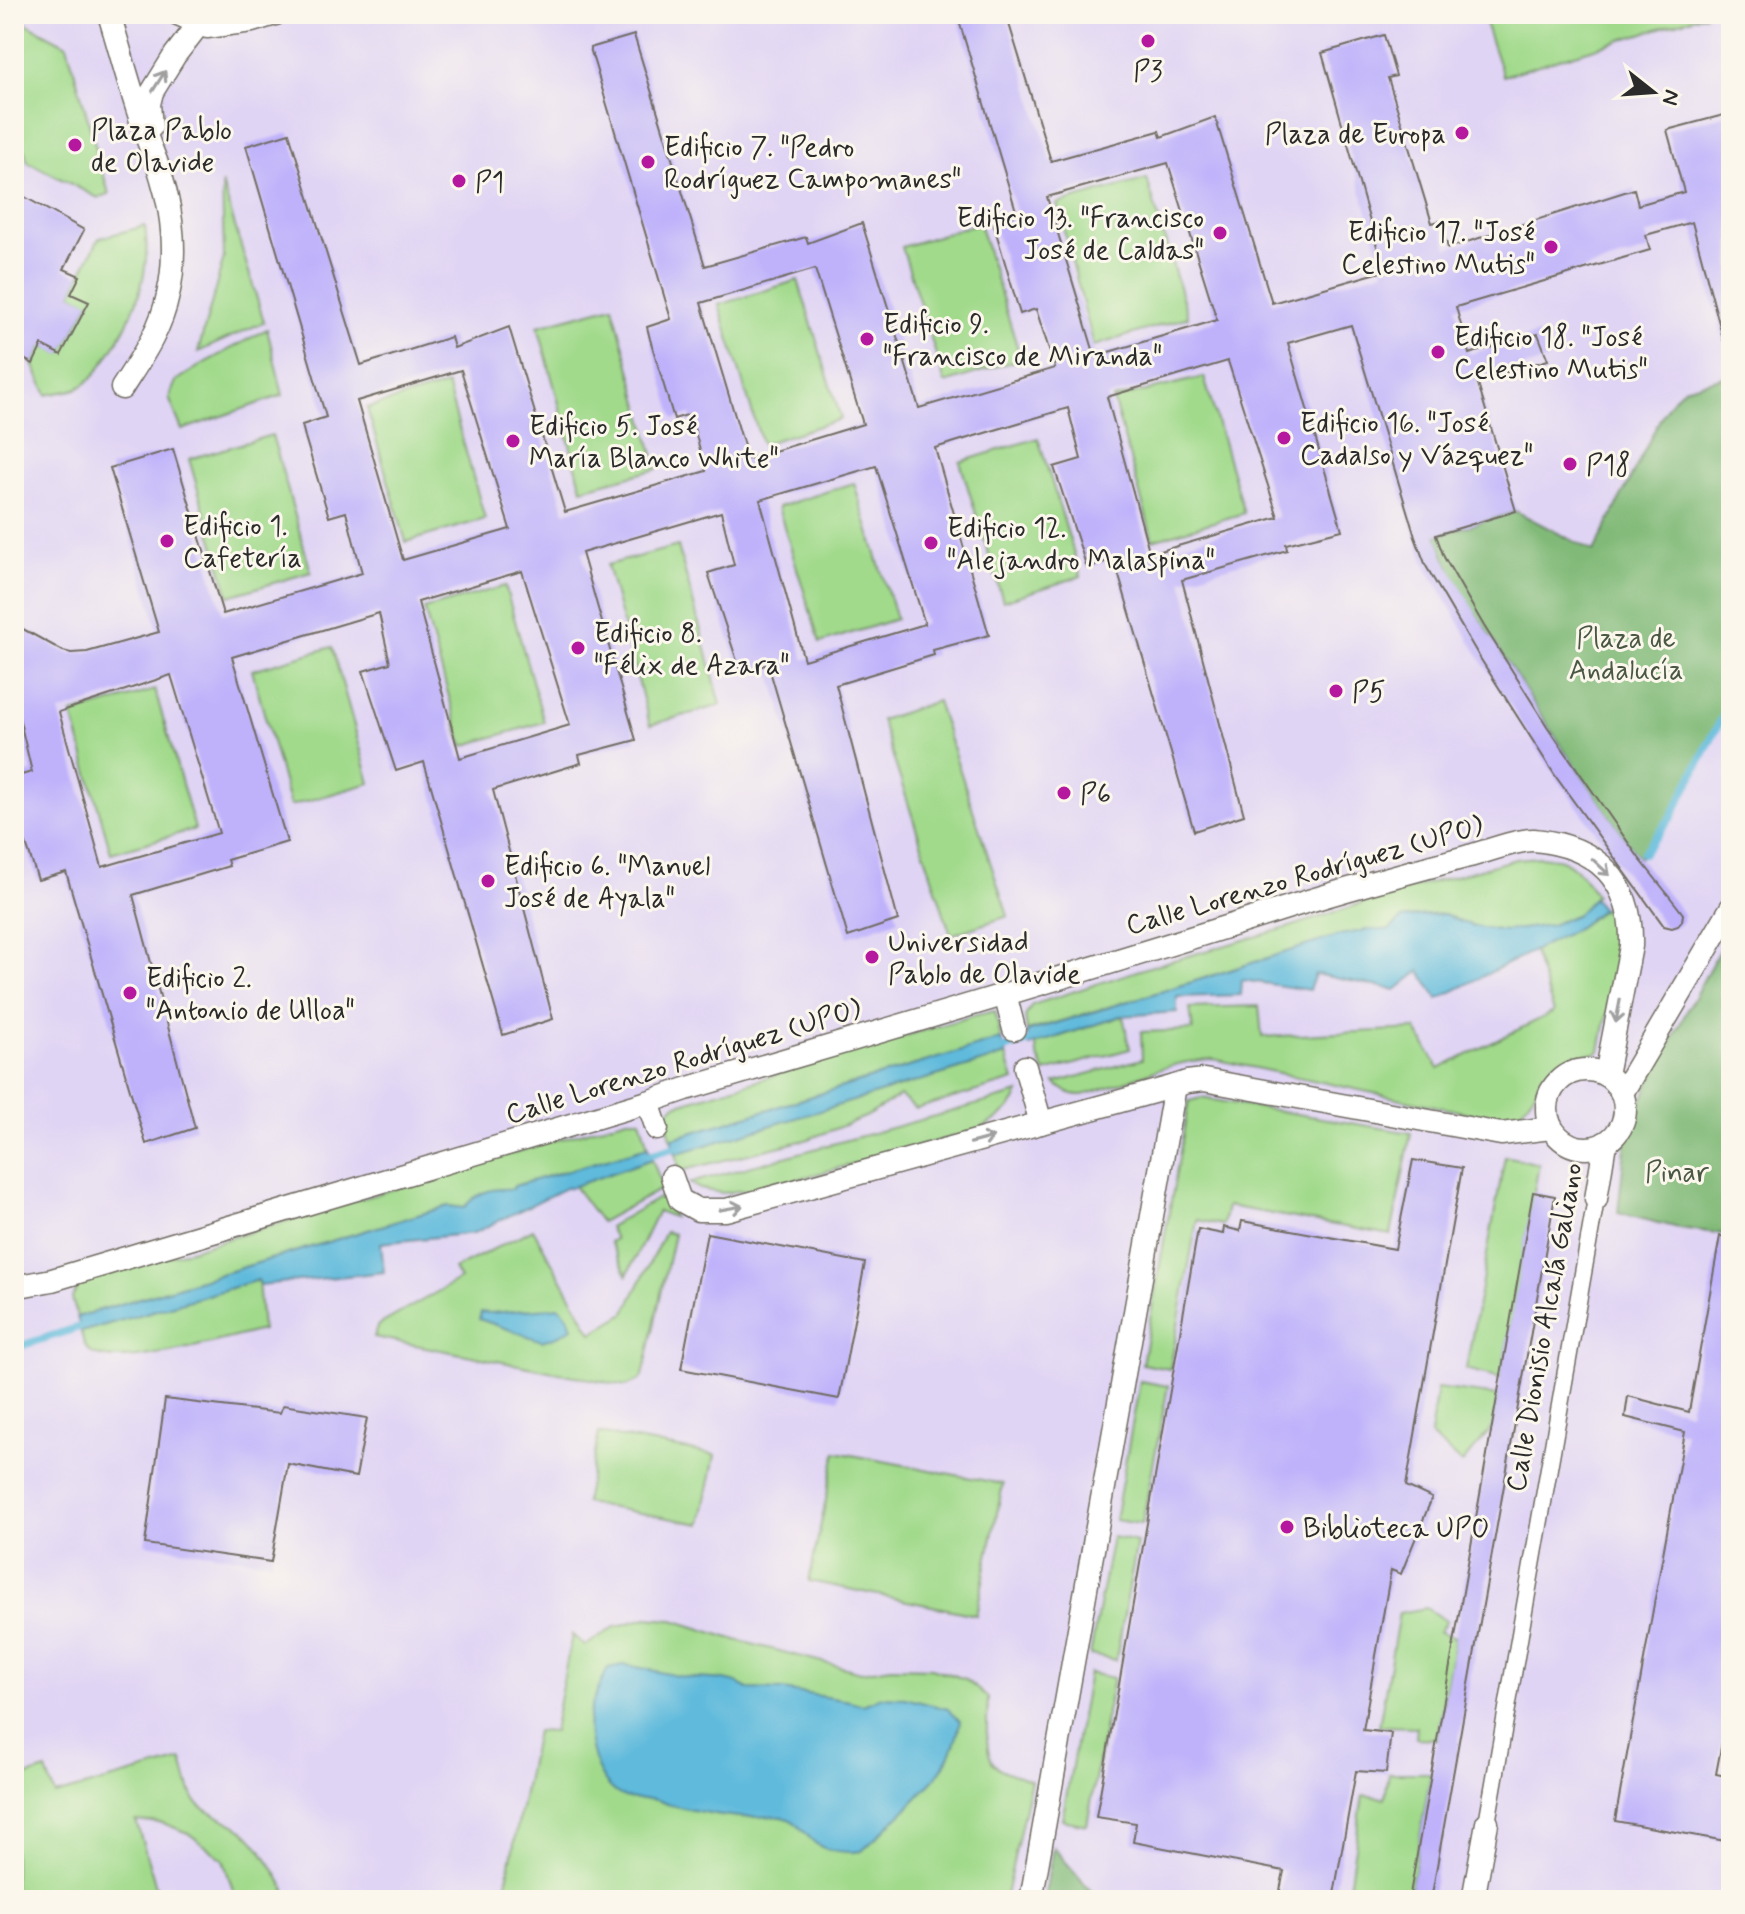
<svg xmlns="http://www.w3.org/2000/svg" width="1745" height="1914" font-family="Mynerve,sans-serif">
  <rect width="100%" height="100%" fill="#fbf7ec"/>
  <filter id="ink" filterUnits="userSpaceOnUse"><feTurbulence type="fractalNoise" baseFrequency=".0125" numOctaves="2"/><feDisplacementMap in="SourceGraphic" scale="16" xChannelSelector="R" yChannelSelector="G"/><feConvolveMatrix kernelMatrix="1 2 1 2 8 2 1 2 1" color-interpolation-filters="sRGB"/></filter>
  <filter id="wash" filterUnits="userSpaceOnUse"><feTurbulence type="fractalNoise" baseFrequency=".006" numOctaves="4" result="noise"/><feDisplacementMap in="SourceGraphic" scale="32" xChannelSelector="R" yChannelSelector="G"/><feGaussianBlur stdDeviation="1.8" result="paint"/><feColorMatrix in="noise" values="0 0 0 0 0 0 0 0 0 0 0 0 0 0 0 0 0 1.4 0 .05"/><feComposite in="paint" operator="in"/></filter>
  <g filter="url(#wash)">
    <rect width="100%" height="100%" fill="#f4e4ca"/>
    <!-- built -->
    <rect fill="#e0d4f4" x="14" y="14" width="1717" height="1886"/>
    <!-- green -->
    <g fill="#a2da8c" stroke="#66825c" stroke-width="2">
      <polygon points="1482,14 1706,14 1503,76"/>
      <polygon points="18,19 67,45 109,194 98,198 28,162 14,115 14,21"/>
      <polygon points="1147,179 1188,317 1094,346 1057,204"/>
      <polygon points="222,183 264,322 198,352 224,257"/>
      <polygon points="979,223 1021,359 945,383 902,247"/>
      <path d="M 145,226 C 152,273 134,318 108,356 C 100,368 91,382 78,388 C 69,392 57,392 47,395 L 33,364 L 42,345 L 61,354 L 89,303 L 71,294 L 99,238 Z"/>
      <polygon points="798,280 841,419 762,444 719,305"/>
      <polygon points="613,306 657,469 582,489 538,326"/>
      <polygon points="267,329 283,395 182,430 169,398 176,381 206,362"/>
      <polygon points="1204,377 1244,513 1153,540 1113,399"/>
      <polygon points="447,385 485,519 406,542 367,408"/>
      <polygon points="272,435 311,572 229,596 189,459"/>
      <polygon points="1038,438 1081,576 1003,601 960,462"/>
      <polygon points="854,483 896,619 820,643 778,507"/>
      <polygon points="678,546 721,705 650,725 607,565"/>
      <polygon points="505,586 544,722 463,746 424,609"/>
      <polygon points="332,647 370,783 290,806 252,670"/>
      <polygon points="155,690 195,829 111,853 72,714"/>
      <polygon points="937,701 1008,916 951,935 881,720"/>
      <path d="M 1540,857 C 1547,858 1555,858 1561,860 C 1576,865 1588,883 1596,895 L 1578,914 L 1551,925 L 1506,931 L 1481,928 L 1458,921 L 1445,914 L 1417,916 L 1402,919 L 1389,930 L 1367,930 L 1340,935 L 1186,984 L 1027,1031 L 1025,1017 L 1032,1005 L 1149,967 L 1290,927 L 1387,895 L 1516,859 Z"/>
      <path d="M 1605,908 L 1608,915 L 1611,936 L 1622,937 L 1600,1051 L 1596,1053 L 1570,1057 L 1556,1063 L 1540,1078 L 1536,1090 L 1523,1108 L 1510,1116 L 1496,1119 L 1213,1059 C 1163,1061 1129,1084 1082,1095 C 1070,1095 1064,1091 1055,1083 L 1142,1059 L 1141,1032 L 1193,1030 L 1190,1008 L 1259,1006 L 1262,1037 L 1416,1029 L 1439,1069 L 1554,1012 L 1533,950 L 1576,929 Z"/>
      <polygon points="995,1011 1001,1039 671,1139 666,1119 666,1112 675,1105 972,1016"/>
      <polygon points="1123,1016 1130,1049 1045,1072 1037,1055 1036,1044"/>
      <polygon points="1006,1055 1014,1080 916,1109 900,1096 865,1117 809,1139 680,1171 676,1154"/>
      <path d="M 1019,1093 C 1010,1115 989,1126 967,1133 L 769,1187 L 723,1193 L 700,1189 L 690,1183 Z"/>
      <polygon points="1201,1098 1411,1133 1391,1235 1227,1206 1223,1225 1197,1220 1170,1369 1142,1364 1189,1101"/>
      <polygon points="627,1119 640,1119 648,1147 514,1186 514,1189 467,1204 464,1208 448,1206 77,1317 72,1298 80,1283"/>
      <polygon points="1505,1156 1539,1164 1501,1378 1466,1369"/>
      <polygon points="652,1159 663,1188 601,1222 574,1186"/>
      <polygon points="667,1193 673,1217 658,1211 627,1275 610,1242 615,1239 609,1227"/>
      <polygon points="533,1229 592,1333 625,1313 665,1232 674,1234 643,1376 640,1380 626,1386 374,1337 379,1325 460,1279 454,1269"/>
      <path d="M 258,1280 L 262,1330 C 228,1338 120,1370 92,1353 C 84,1348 83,1340 81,1332 Z"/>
      <polygon points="1140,1381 1168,1386 1142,1524 1115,1520"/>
      <polygon points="1437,1388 1498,1396 1492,1428 1462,1463 1430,1435"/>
      <polygon points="599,1433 715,1455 701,1524 585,1503"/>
      <polygon points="836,1452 1003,1484 976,1615 809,1581"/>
      <polygon points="1112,1537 1137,1542 1116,1660 1090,1655"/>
      <polygon points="1426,1608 1446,1621 1439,1632 1455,1637 1437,1739 1416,1738 1417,1727 1379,1726 1399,1613"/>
      <path d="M 646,1618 L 673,1620 L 736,1640 L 861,1672 L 891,1667 L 931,1668 L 965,1679 L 988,1698 C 988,1715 983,1751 994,1764 C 1002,1773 1020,1776 1031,1780 L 1005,1900 L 503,1900 L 536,1731 L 553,1732 L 572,1635 L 585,1646 L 615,1627 Z"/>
      <polygon points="1089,1673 1113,1678 1087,1825 1062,1820"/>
      <path d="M 182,1760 C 185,1771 190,1795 196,1802 C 207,1814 227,1819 240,1828 C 257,1839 283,1880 289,1900 L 236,1900 L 223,1859 L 188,1833 L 163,1823 L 136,1821 L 160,1900 L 14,1900 L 14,1780 L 46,1770 L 55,1795 Z"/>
      <polygon points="1389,1773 1431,1773 1409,1900 1347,1900 1363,1795 1385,1798"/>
    </g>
    <!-- forest -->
    <g fill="#81ba78" stroke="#567252" stroke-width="2">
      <path d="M 1731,375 L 1731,700 L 1672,816 L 1639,858 C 1592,793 1548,727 1505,659 C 1480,620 1452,580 1436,536 L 1516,511 L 1594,552 L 1662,415 L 1672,400 L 1684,388 Z"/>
      <polygon points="1731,931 1731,1235 1679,1228 1618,1213 1626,1139 1649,1083 1717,954"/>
      <polygon points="1053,1847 1095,1896 1100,1900 1044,1900"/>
    </g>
    <!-- water -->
    <g fill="#5ebadc" stroke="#447284" stroke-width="2">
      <polygon points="1593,898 1602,909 1576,929 1438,999 1420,971 1396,990 1315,974 1309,990 1242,980 1241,995 1177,997 1177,1012 1121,1016 1030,1046 1027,1032 1186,984 1340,935 1367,930 1389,930 1402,919 1417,916 1445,914 1458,921 1481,928 1506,931 1551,925 1578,914"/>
      <polygon points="1001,1039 1006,1055 676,1154 671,1139"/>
      <path d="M 648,1147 L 652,1159 L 569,1188 L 567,1187 L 474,1233 L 381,1243 L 384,1272 L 260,1285 L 258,1280 L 81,1332 L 77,1317 L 448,1206 L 464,1208 C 477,1191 493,1188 513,1189 L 514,1186 Z"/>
      <polygon points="560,1307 568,1316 572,1328 560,1335 542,1341 479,1319 481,1312 490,1313"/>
      <path d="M 623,1665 C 642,1667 660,1673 679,1676 C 701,1681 730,1675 748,1689 L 783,1690 L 850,1701 L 863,1705 L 882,1697 L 905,1698 L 948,1709 L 960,1721 C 955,1762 931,1784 904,1811 C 890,1824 876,1838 862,1851 C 848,1853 826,1852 815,1843 C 803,1833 798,1820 782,1817 C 771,1815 752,1818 739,1817 C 715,1815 690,1810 667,1804 C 663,1803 660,1800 656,1800 C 643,1797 631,1802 620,1795 C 595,1781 583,1734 591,1708 C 595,1694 602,1681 608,1668 Z"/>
    </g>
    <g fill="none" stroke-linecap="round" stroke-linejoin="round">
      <!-- stream -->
      <g stroke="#5ebadc" stroke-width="8">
        <polyline points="1643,853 1672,816 1731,700"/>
        <polyline points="994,1052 1039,1038"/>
        <polyline points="642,1157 683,1145"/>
        <polyline points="14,1348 89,1324"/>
      </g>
    </g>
    <g id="blocks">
      <!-- building -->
      <g fill="#bfb2fb" fill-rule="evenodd">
        <path d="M 957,14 L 1006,14 L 1051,161 L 1159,131 L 1161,137 L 1215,117 L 1272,303 L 1384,271 L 1322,53 L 1384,35 L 1396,76 L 1388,78 L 1432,223 L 1440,221 L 1448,248 L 1634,189 L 1638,205 L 1684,192 L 1667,130 L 1731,113 L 1731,341 L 1724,342 L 1692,222 L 1646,235 L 1650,250 L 1456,307 L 1469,354 L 1538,334 L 1548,360 L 1477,381 L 1516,511 L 1436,535 L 1444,557 L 1484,626 L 1547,726 L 1639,858 L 1677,906 L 1683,914 L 1682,921 L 1678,926 L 1672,928 L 1664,926 L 1556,777 L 1480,658 L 1426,566 L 1415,537 L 1351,325 L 1288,343 L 1342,530 L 1286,544 L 1287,550 L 1182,580 L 1244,815 L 1194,831 L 1114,559 L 1087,568 L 1054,467 L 1081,459 L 1068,408 L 935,448 L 989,635 L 933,650 L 934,655 L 836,685 L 898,920 L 848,937 L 768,664 L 741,673 L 708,573 L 734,565 L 721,512 L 582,553 L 636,740 L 579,755 L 581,763 L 493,790 L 553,1019 L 503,1035 L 424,762 L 396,771 L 363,671 L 390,663 L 379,613 L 232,657 L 287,842 L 227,860 L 229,866 L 133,895 L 195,1128 L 146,1144 L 66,872 L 38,880 L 14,807 L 14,777 L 32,772 L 14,696 L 14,624 L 63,651 L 71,653 L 87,652 L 159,632 L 110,468 L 173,449 L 223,614 L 362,573 L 346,512 L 329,517 L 305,437 L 302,425 L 326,417 L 246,146 L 289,133 L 361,365 L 451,337 L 454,348 L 509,327 L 565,512 L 706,471 L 690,414 L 674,419 L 650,339 L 647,327 L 671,319 L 590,48 L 634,35 L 705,266 L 806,237 L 808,243 L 862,223 L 919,408 L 1055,368 L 1036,309 L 1020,314 L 993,222 L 1017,214 ZM 1168,163 L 1217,320 L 1095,356 L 1047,197 ZM 815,269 L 863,424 L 748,459 L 701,303 ZM 1228,361 L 1278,517 L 1150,554 L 1107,397 ZM 461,370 L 510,529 L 403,560 L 357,401 ZM 876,466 L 925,624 L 804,660 L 760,500 ZM 522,571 L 570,725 L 460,758 L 418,602 ZM 171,675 L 219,833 L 102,867 L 59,712 Z"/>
        <polygon points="14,191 84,230 64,269 80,276 71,294 89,302 61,355 42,345 33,364 14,354"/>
        <polygon points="1413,1160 1462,1168 1406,1486 1432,1498 1401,1574 1391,1570 1363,1730 1391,1733 1386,1773 1356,1771 1333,1900 1278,1900 1284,1871 1133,1842 1136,1823 1096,1817 1198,1229 1223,1234 1224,1227 1240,1231 1242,1221 1395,1249"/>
        <polygon points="1533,1192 1555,1196 1431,1900 1409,1900"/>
        <polygon points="707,1233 865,1263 839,1399 681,1369"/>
        <polygon points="1720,1236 1731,1237 1731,1695 1716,1774 1731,1777 1731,1842 1615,1821 1685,1432 1625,1417 1628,1396 1689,1412"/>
        <polygon points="165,1399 280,1413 283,1405 367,1418 356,1477 288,1464 271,1562 145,1544"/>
      </g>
    </g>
  </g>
  <g filter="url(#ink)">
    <use href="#blocks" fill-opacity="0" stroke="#716c63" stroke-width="2"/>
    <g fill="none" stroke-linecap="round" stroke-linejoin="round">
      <defs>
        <polyline id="pedestrian" points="1487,1823 1596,1199"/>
        <g id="minor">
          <path d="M 109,14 C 121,53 131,93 145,132 C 150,148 158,163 162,179 C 173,215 177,257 168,295 C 161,330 141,358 122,388"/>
          <polyline points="178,14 207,27 252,21 275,14"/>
          <polyline points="151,127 149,104 152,92 175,55 199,24 202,14"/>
          <polyline points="1005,994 1014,1029"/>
          <polyline points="1025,1067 1041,1123"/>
          <circle cx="1586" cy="1109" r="39"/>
          <polyline points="1622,1093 1731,908"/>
          <polyline points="648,1102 657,1129"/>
          <polyline points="672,1177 680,1200 698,1210 726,1210 1175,1086"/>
          <polyline points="1596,1199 1605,1143"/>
          <path d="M 14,1287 L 52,1280 L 648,1102 L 686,1089 C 885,1030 1085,972 1283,909 C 1345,889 1407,873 1469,856 C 1485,852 1519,839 1534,840 C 1598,846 1633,882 1631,946 L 1606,1075"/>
          <polyline points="1031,1900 1175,1086 1187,1082 1204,1080 1501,1134 1551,1128"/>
          <polyline points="1473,1900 1487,1823"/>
        </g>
      </defs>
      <!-- pedestrian casing -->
      <use href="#pedestrian" stroke="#716c63" stroke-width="19"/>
      <!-- minor casing -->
      <use href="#minor" stroke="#716c63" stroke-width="25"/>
      <!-- pedestrian -->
      <use href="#pedestrian" stroke="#fff" stroke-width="16"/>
      <!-- minor -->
      <use href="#minor" stroke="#fff" stroke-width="22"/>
    </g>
    <!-- one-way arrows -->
    <defs><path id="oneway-shaft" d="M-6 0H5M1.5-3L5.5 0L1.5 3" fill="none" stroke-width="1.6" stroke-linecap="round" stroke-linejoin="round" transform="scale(2)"/></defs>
    <g stroke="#a0a0a0">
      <use href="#oneway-shaft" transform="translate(159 81) rotate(-58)"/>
      <use href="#oneway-shaft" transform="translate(1601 867) rotate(43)"/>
      <use href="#oneway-shaft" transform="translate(1618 1011) rotate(101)"/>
      <use href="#oneway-shaft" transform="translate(982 1140) rotate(-15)"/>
      <use href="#oneway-shaft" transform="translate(731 1208) rotate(-10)"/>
    </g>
  </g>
  <!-- markers -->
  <g fill="#b5179e" stroke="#fbf7ec" stroke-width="3">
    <circle cx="1148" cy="41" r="8"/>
    <circle cx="1462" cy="133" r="8"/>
    <circle cx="75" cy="145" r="8"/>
    <circle cx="648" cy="162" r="8"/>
    <circle cx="459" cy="181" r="8"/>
    <circle cx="1220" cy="233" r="8"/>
    <circle cx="1551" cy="247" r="8"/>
    <circle cx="867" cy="339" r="8"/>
    <circle cx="1438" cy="352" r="8"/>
    <circle cx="1284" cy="438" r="8"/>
    <circle cx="513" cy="441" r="8"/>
    <circle cx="1570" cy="464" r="8"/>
    <circle cx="167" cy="541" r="8"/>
    <circle cx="931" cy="543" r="8"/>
    <circle cx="578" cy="648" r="8"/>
    <circle cx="1336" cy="691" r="8"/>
    <circle cx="1064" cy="793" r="8"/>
    <circle cx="488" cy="881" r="8"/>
    <circle cx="872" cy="957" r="8"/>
    <circle cx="130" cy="993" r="8"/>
    <circle cx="1287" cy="1527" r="8"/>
  </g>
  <g text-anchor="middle" stroke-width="6" stroke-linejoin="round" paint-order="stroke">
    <!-- poi labels -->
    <g font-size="28" fill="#2b2b2b" stroke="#fbf7ec" text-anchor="start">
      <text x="1148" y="80" text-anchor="middle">P3</text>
      <text x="91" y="139">Plaza Pablo<tspan x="91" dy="32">de Olavide</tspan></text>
      <text x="1446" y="143" text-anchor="end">Plaza de Europa</text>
      <text x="664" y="156">Edificio 7. "Pedro<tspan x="664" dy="32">Rodríguez Campomanes"</tspan></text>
      <text x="475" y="191">P1</text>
      <text x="1204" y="227" text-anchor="end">Edificio 13. "Francisco<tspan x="1204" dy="32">José de Caldas"</tspan></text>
      <text x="1535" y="241" text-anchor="end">Edificio 17. "José<tspan x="1535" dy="32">Celestino Mutis"</tspan></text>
      <text x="883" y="333">Edificio 9.<tspan x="883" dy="32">"Francisco de Miranda"</tspan></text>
      <text x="1454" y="346">Edificio 18. "José<tspan x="1454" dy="32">Celestino Mutis"</tspan></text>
      <text x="1300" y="432">Edificio 16. "José<tspan x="1300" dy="32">Cadalso y Vázquez"</tspan></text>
      <text x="529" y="435">Edificio 5. José<tspan x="529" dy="32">María Blanco White"</tspan></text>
      <text x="1586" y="474">P18</text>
      <text x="183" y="535">Edificio 1.<tspan x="183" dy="32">Cafetería</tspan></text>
      <text x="947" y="537">Edificio 12.<tspan x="947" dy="32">"Alejandro Malaspina"</tspan></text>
      <text x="594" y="642">Edificio 8.<tspan x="594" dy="32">"Félix de Azara"</tspan></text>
      <text x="1352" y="701">P5</text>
      <text x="1080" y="803">P6</text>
      <text x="504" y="875">Edificio 6. "Manuel<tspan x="504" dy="32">José de Ayala"</tspan></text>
      <text x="888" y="951">Universidad<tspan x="888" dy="32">Pablo de Olavide</tspan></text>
      <text x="146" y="987">Edificio 2.<tspan x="146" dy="32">"Antonio de Ulloa"</tspan></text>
      <text x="1303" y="1537">Biblioteca UPO</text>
    </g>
    <!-- park labels -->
    <g font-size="28" fill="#495743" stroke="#fbf7ec">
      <text x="1626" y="647">Plaza de<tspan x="1626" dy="32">Andalucía</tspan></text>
      <text x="1677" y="1181">Pinar</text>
    </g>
    <!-- street labels -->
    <g font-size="28" fill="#2b2b2b" stroke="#fbf7ec">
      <text transform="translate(1304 874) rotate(-16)" y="10">Calle Lorenzo Rodríguez (UPO)</text>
      <text transform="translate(683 1060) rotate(-17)" y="10">Calle Lorenzo Rodríguez (UPO)</text>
      <text transform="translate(1543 1327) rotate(-80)" y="10">Calle Dionisio Alcalá Galiano</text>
    </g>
  </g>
  <!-- margin -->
  <rect width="1745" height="1914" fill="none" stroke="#fbf7ec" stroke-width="48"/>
  <!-- north arrow -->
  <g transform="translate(1653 92) rotate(107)" stroke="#fbf7ec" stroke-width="6" paint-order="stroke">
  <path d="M0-6L14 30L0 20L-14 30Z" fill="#2b2b2b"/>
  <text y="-12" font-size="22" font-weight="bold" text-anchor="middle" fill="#2b2b2b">N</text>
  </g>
</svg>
